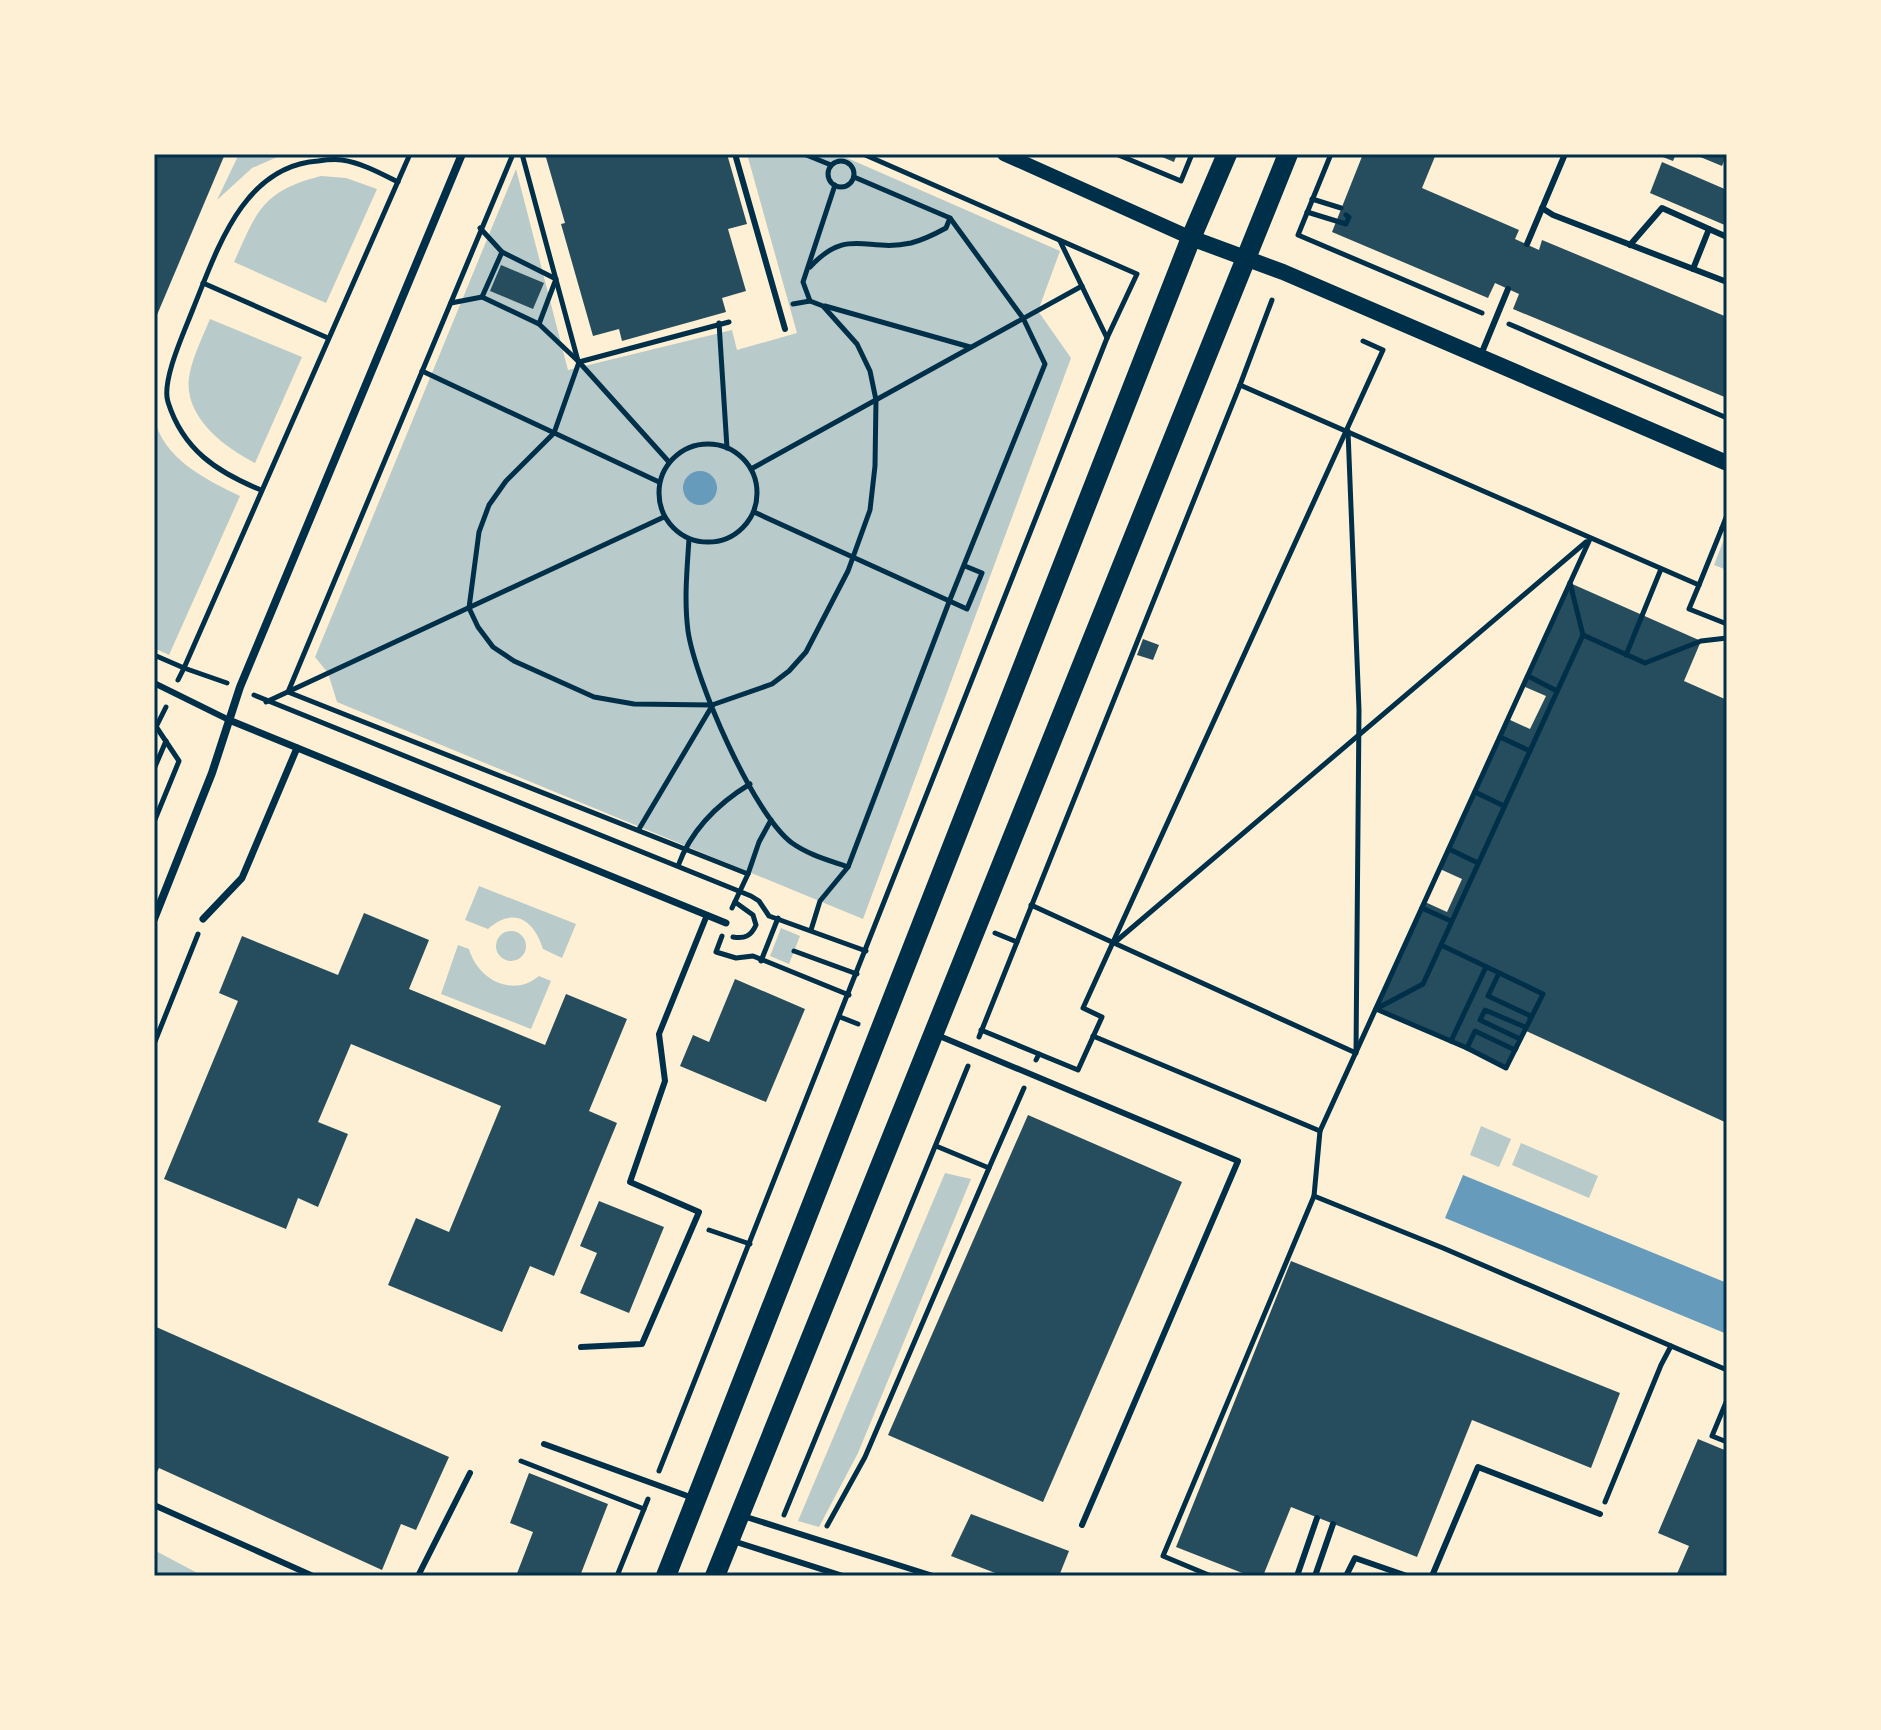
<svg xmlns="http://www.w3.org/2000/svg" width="1881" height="1730" font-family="Roboto,sans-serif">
  <rect width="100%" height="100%" fill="#fdf0d5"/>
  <!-- green -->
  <g fill="#b9caca">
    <polygon points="239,154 284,154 252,168 217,200"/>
    <polygon points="747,154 838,154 1060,251 1038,311 1071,358 863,919 337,702 328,673 315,657 516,169 568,370 732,330 737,350 797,333"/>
    <path d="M 321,176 L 346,178 L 377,189 L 326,303 L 234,262 C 257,211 262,191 321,176 Z"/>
    <path d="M 210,319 L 302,357 L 255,463 C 223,447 180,414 190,372 C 194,354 203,336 210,319 Z"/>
    <path d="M 154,417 C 163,459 205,479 240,496 L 169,655 L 154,648 Z"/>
    <polygon points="1726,534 1727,534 1727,570 1714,565"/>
    <path d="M 479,886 L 576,924 L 562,958 L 543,949 C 534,920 514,906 488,929 L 465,920 Z"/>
    <polygon points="781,928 800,936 789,964 770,956"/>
    <circle cx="511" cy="946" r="15"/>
    <path d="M 458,945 L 469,949 C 478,980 513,998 539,976 L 551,981 L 531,1029 L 441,994 Z"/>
    <polygon points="1481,1126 1511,1139 1499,1167 1470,1155"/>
    <polygon points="1521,1143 1598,1176 1589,1198 1512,1165"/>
    <polygon points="945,1173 971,1179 858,1453 819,1527 798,1521"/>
    <polygon points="154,1550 203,1576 154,1576"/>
  </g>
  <!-- water -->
  <g fill="#669bbc">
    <circle cx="700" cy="488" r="17"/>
    <polygon points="1463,1175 1727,1283 1727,1334 1445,1218"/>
  </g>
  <!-- building -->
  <g fill="#264d5e">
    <polygon points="154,154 225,154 154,322"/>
    <polygon points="545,154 727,154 747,224 728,229 746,291 722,298 726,312 622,341 619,329 593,336 561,224 565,223"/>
    <polygon points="1155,154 1177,154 1174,162"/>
    <polygon points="1363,154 1436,154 1422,188 1519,230 1515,239 1539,250 1542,240 1727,317 1727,398 1513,309 1519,294 1495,283 1488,298 1332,232"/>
    <polygon points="1655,154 1676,154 1673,161"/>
    <polygon points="1693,154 1727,154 1722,166"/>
    <polygon points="1662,162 1727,190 1727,226 1650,193"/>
    <polygon points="501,265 544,283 533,309 490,291"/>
    <polygon points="1570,583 1701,641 1684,681 1727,700 1727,1123 1524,1030 1506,1068 1376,1009 1425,902 1447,912 1462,879 1440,869 1508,719 1530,729 1546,696 1523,686"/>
    <polygon points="1143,639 1159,645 1153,660 1137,655"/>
    <polygon points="364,913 429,940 409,989 545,1045 566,994 627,1019 589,1111 617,1123 554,1276 530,1266 502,1332 388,1285 416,1218 449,1232 501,1106 351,1044 318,1122 348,1134 318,1207 298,1198 286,1229 164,1179 238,1001 219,993 242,936 338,975"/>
    <polygon points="735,979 805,1009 766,1102 680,1066 693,1035 709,1042"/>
    <polygon points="1028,1115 1182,1182 1043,1502 888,1435"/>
    <polygon points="599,1201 664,1227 629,1313 580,1293 597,1253 580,1246"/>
    <polygon points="1291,1261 1620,1393 1591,1468 1472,1420 1417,1557 1291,1507 1263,1576 1250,1576 1176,1547"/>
    <polygon points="154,1326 449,1457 416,1530 401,1524 382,1570 159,1468 154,1478"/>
    <polygon points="1698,1439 1727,1451 1727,1576 1676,1576 1689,1546 1658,1533"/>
    <polygon points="529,1473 608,1504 580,1576 516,1576 533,1532 510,1523"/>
    <polygon points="971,1514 1069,1551 1059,1576 1003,1576 951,1556"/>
  </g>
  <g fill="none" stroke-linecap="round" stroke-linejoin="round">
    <!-- path -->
    <g stroke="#003049" stroke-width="5">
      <polyline points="513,154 288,692 748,874 732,908"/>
      <polyline points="522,154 578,361"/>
      <polyline points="804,154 831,165"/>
      <polyline points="1116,154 1181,181 1192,154"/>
      <polyline points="1331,154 1298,235 1482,313"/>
      <circle cx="841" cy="174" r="13"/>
      <polyline points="1312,199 1341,208"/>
      <polyline points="1307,212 1346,224 1349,217 1346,215"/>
      <polyline points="480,228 502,252 482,297"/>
      <polyline points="1060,241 1107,338"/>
      <polyline points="502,252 556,279 539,324"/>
      <path d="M 810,267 C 848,226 866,253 911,243 C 923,240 935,234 946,228 L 950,218"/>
      <polyline points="203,283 328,338"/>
      <polyline points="1272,300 1240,385 1699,585 1689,609 1727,624"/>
      <polyline points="810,301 803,282 835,185"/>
      <polyline points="451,303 482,297 539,324 579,362 669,462"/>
      <polyline points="825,306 970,347"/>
      <polyline points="729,322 579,362 554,433 506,481 489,505 479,532 469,608 478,627 493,647 514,661 594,697 634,704 712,705 772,684 789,671 806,652 848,571 870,510 875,466 876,400 870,371 857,344 823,306 810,301 793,304"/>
      <polyline points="719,323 727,448"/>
      <polyline points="1509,324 1727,418"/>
      <polyline points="422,371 659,482"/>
      <circle cx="708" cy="493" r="49"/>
      <polyline points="751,469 1082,286"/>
      <path d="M 261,490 C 217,472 183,450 168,402 C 161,381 185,330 193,309 C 217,250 243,166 318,161 C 325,160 334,159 342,160 C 362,163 380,173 398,182"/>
      <polyline points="754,512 967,609 982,573 965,566"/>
      <polyline points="1722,528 1727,515"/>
      <path d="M 689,539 C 687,570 684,600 688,631 C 695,679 753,814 792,843 C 809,855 828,860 848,867"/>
      <polyline points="1570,583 1583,635"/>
      <polyline points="1699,585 1722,528 1727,530"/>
      <polyline points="154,655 184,668 410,154"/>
      <polyline points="1626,655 1661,569"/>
      <polyline points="1528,676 1557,691"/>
      <polyline points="178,680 184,668 227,683"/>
      <polyline points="254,695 751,896 759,901 769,916 866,951"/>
      <polyline points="266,702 664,517"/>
      <polyline points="157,725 166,707"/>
      <polyline points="1500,737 1530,751"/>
      <polyline points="154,769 166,741"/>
      <polyline points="1475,792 1504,806"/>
      <polyline points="154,822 179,761 155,725"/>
      <polyline points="639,829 712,706"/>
      <polyline points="1449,849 1478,863"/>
      <path d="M 678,866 C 691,830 717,804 750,784"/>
      <polyline points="748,874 759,842 771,820"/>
      <polyline points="1031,905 1114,943 1586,542"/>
      <polyline points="1422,908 1451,921"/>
      <polyline points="811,930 820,901 848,867 949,602 1045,364 1023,318 950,218 854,177"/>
      <polyline points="995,933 1017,942"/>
      <polyline points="722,936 716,952 736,958 753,956 849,995"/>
      <path d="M 733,937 C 745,939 751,936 756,925 L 753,915 L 735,902"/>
      <polyline points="1114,943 1356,1053 1359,710 1348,431"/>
      <polyline points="794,951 857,974"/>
      <polyline points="761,961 778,918"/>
      <polyline points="1499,973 1488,996 1531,1016 1530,1018"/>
      <polyline points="1376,1009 1467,1048 1506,1068 1543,994 1441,945 1583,635 1645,663 1701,641 1727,638"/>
      <polyline points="1376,1009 1423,984 1441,945"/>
      <polyline points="840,1017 858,1024"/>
      <polyline points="981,1030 1039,1054"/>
      <polyline points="1093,1036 1320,1131"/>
      <polyline points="979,1037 1240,385"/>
      <polyline points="1520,1039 1480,1020 1485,1010 1525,1027"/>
      <polyline points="1451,1041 1486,967"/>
      <polyline points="154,1044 198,934"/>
      <polyline points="1467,1048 1475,1031 1515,1050 1516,1048"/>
      <polyline points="1036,1060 1039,1054 1078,1070 1102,1017 1083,1008 1383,350 1363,341"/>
      <polyline points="989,1168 1024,1088"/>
      <polyline points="1314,1196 1443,1248 1727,1370"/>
      <polyline points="709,1230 750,1244"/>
      <polyline points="1727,1400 1712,1436 1727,1442"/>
      <polyline points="521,1461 644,1509"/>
      <polyline points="659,1471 1107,338 1137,274 863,154"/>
      <polyline points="1605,1502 1661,1365 1671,1346"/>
      <polyline points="784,1515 968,1066"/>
      <polyline points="827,1526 865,1457 989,1168 936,1146"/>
      <polyline points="617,1576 648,1499"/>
      <polyline points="1211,1576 1163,1556 1314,1196 1320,1131 1590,539"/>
    </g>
    <!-- service -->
    <g stroke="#003049" stroke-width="6">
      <polyline points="735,154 785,329"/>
      <polyline points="1542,208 1553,215 1727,282"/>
      <polyline points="1527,244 1565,154"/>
      <polyline points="1630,245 1662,208 1727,237"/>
      <polyline points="1693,269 1709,229"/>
      <polyline points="1480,357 1508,289"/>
      <polyline points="154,683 229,720"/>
      <polyline points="937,1035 1238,1161 1082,1525"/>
      <polyline points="581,1347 642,1344 699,1212 630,1182 665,1081 659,1034 707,915"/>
      <polyline points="544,1444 693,1498"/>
      <polyline points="154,1505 313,1576"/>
      <polyline points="743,1516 933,1576"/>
      <polyline points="733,1541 843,1576"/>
      <polyline points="418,1576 470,1473"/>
      <polyline points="1297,1576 1317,1518"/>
      <polyline points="1315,1576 1333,1524"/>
      <polyline points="1346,1576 1355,1558 1407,1576"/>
      <polyline points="1432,1576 1478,1467 1600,1514"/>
    </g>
    <!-- pedestrian -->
    <g stroke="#003049" stroke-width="7">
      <polyline points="229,720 726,923"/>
      <polyline points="203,919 242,878 297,748"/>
    </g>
    <!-- minor -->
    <polyline stroke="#003049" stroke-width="8" points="154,919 212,773 240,687 462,154"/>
    <!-- tertiary -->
    <polyline stroke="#003049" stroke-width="14" points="1004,154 1191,238"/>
    <!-- secondary -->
    <polyline stroke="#003049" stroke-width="16" points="1191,238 1283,272 1727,463"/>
    <!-- primary -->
    <g stroke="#003049" stroke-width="20">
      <polyline points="666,1576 1191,238 1227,154"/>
      <polyline points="715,1576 1288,154"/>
    </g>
  </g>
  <!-- border -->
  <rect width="1881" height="1730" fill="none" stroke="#fdf0d5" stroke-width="312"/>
  <rect x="156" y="156" width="1569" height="1418" fill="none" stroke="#003049" stroke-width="3"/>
</svg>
